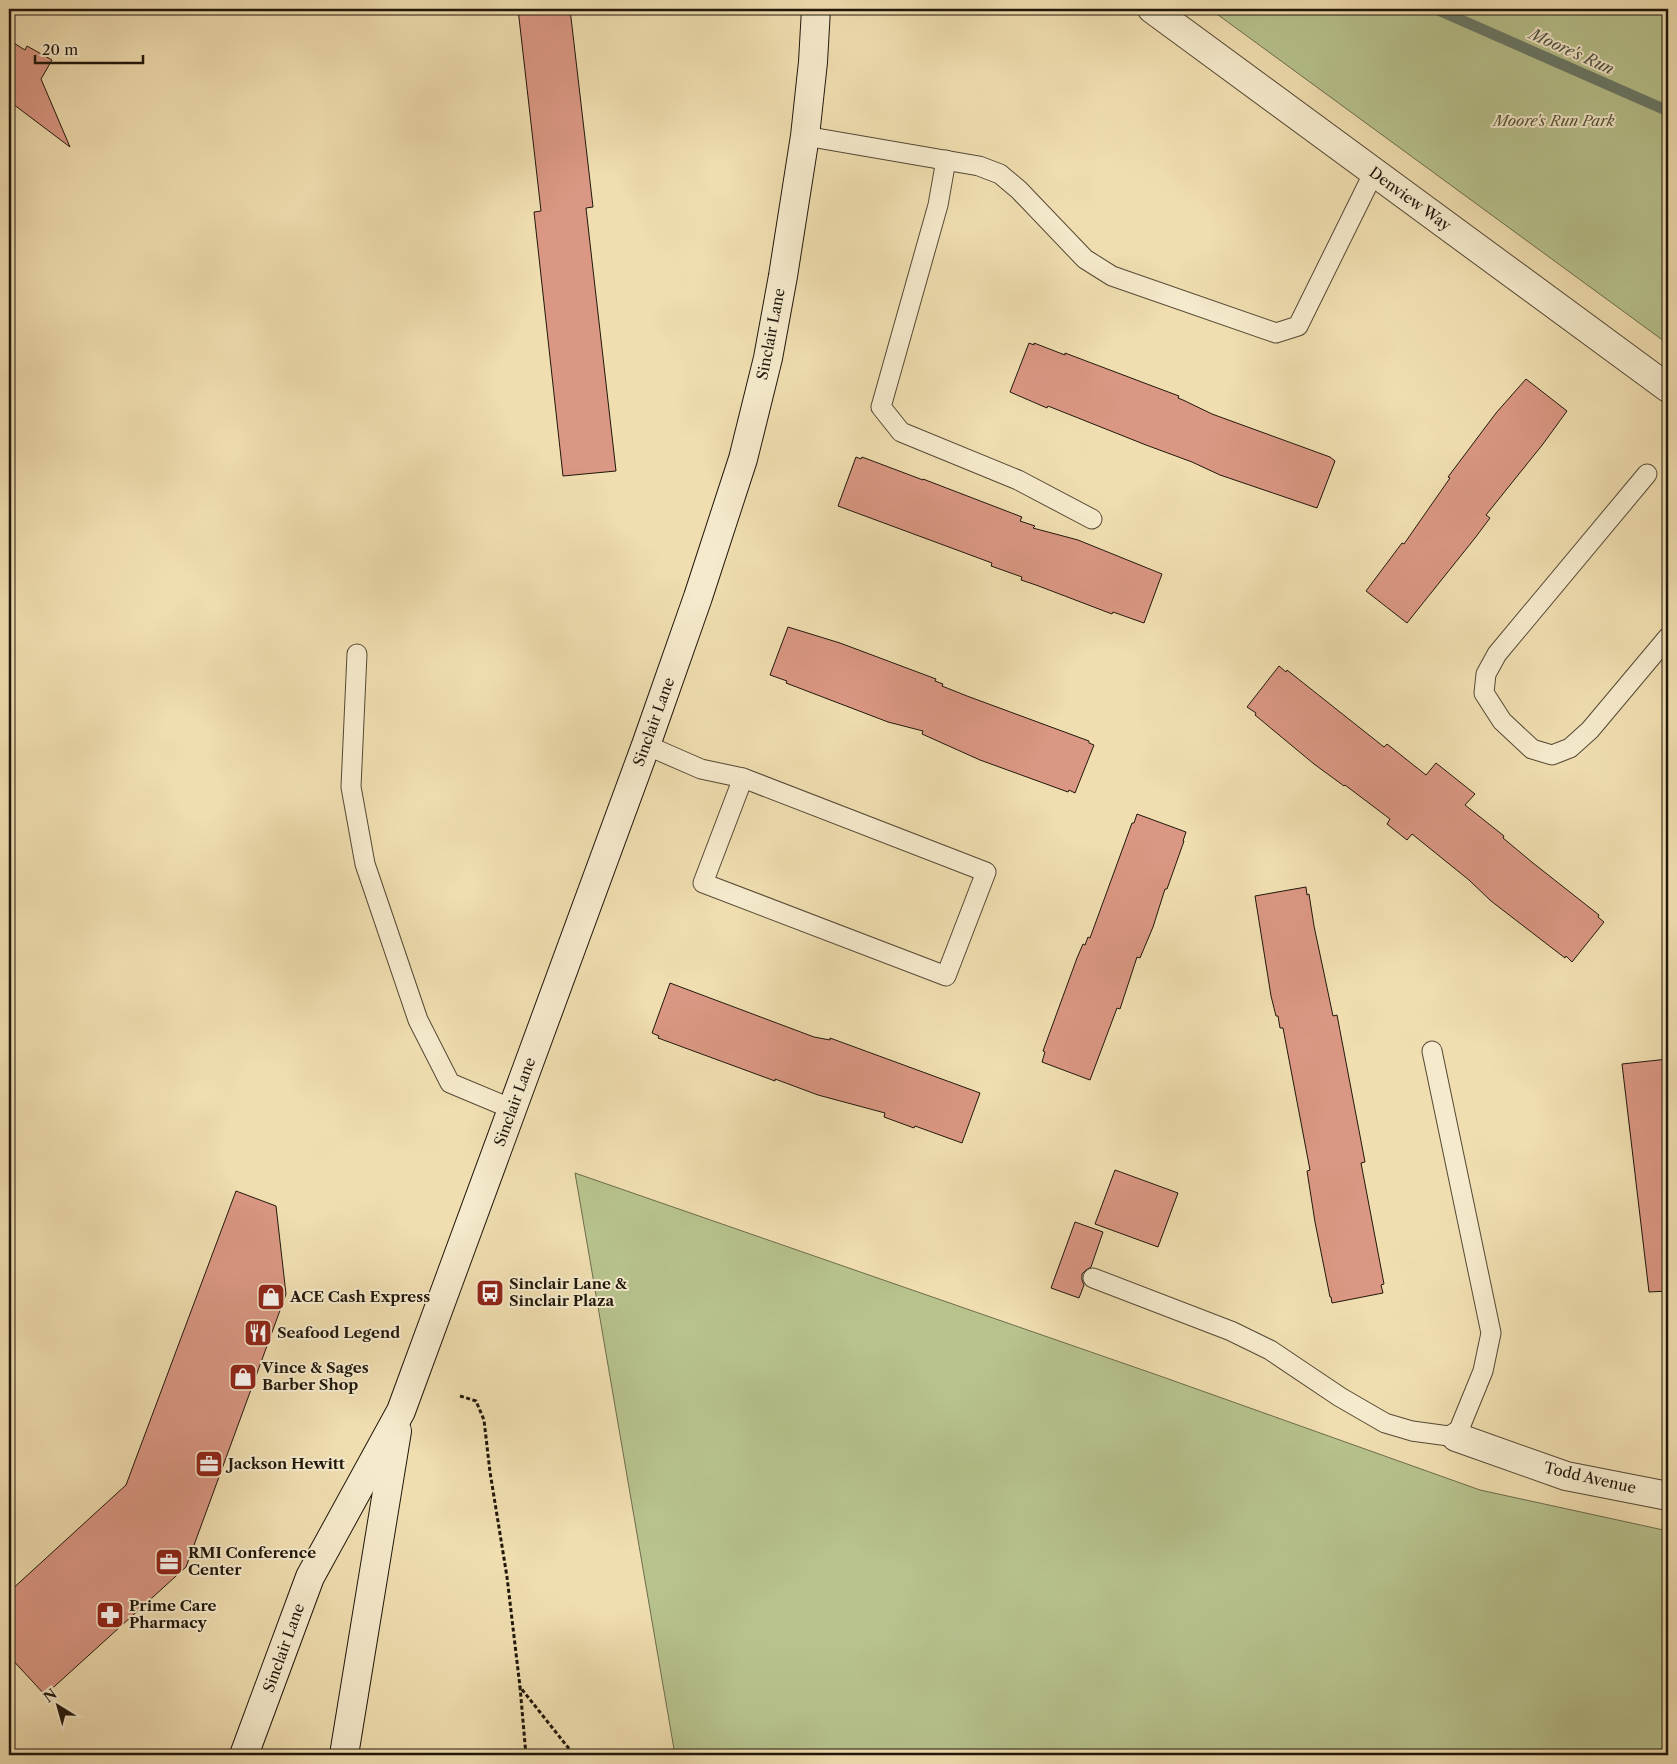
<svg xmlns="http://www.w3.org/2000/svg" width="1677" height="1764" font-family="'Libre Caslon Text',serif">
  <rect width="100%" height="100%" fill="#f0deb0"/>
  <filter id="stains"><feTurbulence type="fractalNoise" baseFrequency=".004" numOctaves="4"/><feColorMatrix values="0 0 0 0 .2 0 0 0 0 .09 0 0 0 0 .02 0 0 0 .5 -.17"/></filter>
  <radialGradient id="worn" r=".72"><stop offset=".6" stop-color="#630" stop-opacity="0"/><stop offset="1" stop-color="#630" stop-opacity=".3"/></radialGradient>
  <!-- green -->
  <g fill="#b7c28d" stroke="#6c6c4c">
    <polygon points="1210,9 1668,9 1668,344"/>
    <polygon points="575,1173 1163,1377 1480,1490 1668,1531 1668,1755 675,1755"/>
  </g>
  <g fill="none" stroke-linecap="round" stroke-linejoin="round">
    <!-- stream -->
    <polyline stroke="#6a7a6a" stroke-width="11" points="1436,9 1668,111"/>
  </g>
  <!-- building -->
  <g fill="#da9783" stroke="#20170b">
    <polygon points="518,9 570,9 593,207 586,208 616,471 563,476 534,212 541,211"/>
    <polygon points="9,40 25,50 27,46 52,60 41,79 70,147 9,101"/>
    <polygon points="1029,343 1034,345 1034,343 1065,355 1065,353 1147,384 1179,396 1178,398 1183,400 1212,414 1330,457 1335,461 1317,508 1220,475 1192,462 1146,445 1048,406 1047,408 1010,392"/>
    <polygon points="1526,379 1567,411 1543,444 1486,515 1490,518 1475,538 1407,623 1366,591 1402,543 1404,544 1450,478 1448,477 1496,413"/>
    <polygon points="856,457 861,459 862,457 923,480 923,479 1022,517 1020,521 1035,526 1033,528 1078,540 1162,574 1144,623 1113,612 1112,614 1036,585 1021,580 1022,577 991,566 992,563 838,506"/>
    <polygon points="788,627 840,643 936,679 935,681 943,684 942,686 967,696 1089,741 1089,743 1094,745 1075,793 1069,790 1068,792 980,760 922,734 923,731 888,722 786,683 787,681 770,675"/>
    <polygon points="1279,666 1286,672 1287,670 1384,747 1387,744 1426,775 1436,763 1475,794 1465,805 1504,836 1503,838 1533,863 1599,915 1598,917 1604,922 1572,962 1566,956 1565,958 1491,901 1469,880 1412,834 1407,840 1387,824 1390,819 1345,785 1344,786 1314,764 1255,715 1256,713 1247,707"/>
    <polygon points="1137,814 1186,832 1183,841 1184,841 1167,889 1165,889 1153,927 1140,958 1137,957 1120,1009 1117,1008 1090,1080 1042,1062 1045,1052 1043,1051 1077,958 1083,944 1085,945 1088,937 1090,938 1132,823 1134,823"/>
    <polygon points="1306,887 1307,895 1309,894 1314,926 1333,1016 1337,1015 1365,1162 1361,1163 1384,1284 1381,1285 1383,1293 1332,1303 1331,1297 1330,1297 1315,1222 1307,1171 1310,1170 1283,1028 1280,1028 1278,1016 1276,1016 1271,996 1255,896"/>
    <polygon points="670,983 814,1037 830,1040 830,1038 980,1093 962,1143 915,1126 914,1128 884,1117 885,1113 818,1095 775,1079 775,1081 658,1038 659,1036 652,1033"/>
    <polygon points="1668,1059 1668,1291 1649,1292 1622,1064"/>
    <polygon points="1115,1170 1178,1193 1158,1247 1095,1224"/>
    <polygon points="236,1191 276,1206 286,1294 186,1567 45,1695 9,1656 9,1592 126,1485"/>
    <polygon points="1075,1222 1103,1232 1091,1267 1086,1270 1082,1274 1082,1280 1084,1285 1079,1298 1051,1288"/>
  </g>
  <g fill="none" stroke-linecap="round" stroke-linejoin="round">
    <defs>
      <g id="lane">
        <polyline points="805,136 979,166 1000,174 1019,190 1085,259 1112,276 1276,333 1298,326 1374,172"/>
        <polyline points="946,160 938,205 881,407 901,432 1018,480 1092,519"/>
        <polyline points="1647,474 1497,654 1486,674 1484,693 1502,721 1532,749 1552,755 1570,748 1590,730 1668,637"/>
        <polyline points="357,654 351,787 365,864 418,1020 450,1083 512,1109"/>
        <polyline points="646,745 701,769 743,778"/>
        <polygon points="743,778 986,872 946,976 703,883"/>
        <polyline points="1093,1278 1231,1331 1270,1350 1340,1397 1385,1423 1412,1431 1456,1437 1483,1371 1491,1333 1432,1051"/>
      </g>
      <g id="street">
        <polyline points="1152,9 1668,388"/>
        <polyline points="1456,1437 1566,1476 1668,1496"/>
      </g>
      <g id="secondary">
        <polyline points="244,1755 310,1577 401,1411 646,745 698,597 743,459 768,358 783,276 805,136 813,62 816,9"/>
        <polyline points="344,1755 397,1431"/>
      </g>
    </defs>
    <!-- lane casing -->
    <use href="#lane" stroke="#544934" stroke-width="21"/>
    <!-- street casing -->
    <use href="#street" stroke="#544934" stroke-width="30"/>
    <!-- secondary casing -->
    <use href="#secondary" stroke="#20170b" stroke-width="30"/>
    <!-- path -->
    <g stroke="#20170b" stroke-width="3" stroke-dasharray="4 2.5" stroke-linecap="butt">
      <polyline points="460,1396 476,1401 484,1420 490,1472 507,1577 520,1687"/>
      <polyline points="526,1755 520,1687 574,1755"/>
    </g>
    <!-- lane -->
    <use href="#lane" stroke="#f5eacc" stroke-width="19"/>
    <!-- street -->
    <use href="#street" stroke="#f5eacc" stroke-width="28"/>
    <!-- secondary -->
    <use href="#secondary" stroke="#f5eacc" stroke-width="28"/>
  </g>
  <!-- icons -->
  <defs>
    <symbol id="bus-square" viewBox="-11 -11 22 22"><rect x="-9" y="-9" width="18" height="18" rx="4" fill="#8f2418" stroke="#f5eacc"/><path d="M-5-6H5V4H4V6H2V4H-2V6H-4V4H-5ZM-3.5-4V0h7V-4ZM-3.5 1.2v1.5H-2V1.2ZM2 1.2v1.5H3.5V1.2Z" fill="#fff"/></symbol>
    <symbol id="shop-square" viewBox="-11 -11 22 22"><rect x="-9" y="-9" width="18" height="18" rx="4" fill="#8f2418" stroke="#f5eacc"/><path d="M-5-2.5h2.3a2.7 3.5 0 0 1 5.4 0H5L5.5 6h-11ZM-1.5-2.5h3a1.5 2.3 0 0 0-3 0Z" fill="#fff"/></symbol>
    <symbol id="restaurant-square" viewBox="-11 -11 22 22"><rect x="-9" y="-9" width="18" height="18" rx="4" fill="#8f2418" stroke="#f5eacc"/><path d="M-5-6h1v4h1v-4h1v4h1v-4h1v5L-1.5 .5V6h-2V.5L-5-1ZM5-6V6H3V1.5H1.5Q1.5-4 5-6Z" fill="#fff"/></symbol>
    <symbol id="office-square" viewBox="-11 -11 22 22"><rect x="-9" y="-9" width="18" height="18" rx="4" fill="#8f2418" stroke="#f5eacc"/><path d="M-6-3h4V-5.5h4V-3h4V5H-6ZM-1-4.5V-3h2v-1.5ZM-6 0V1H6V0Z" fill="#fff"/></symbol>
    <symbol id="pharmacy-square" viewBox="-11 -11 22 22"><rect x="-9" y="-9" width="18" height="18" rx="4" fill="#8f2418" stroke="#f5eacc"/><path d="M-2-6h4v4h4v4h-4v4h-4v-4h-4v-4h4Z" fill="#fff"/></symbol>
  </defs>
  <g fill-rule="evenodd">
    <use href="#bus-square" x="474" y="1277" width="32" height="32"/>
    <use href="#shop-square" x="255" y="1281" width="32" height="32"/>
    <use href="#restaurant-square" x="242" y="1317" width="32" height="32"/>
    <use href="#shop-square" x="227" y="1361" width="32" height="32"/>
    <use href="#office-square" x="193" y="1448" width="32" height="32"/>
    <use href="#office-square" x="153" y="1546" width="32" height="32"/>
    <use href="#pharmacy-square" x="94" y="1599" width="32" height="32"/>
  </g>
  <g text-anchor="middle" stroke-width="4" stroke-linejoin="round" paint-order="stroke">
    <!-- park labels -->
    <g font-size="15" font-style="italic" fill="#555338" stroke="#f5eacc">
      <text x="1554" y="126">Moore's Run Park</text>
    </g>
    <!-- street labels -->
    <g font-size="15" fill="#20170b" stroke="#f5eacc">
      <text transform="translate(1410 199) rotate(36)" y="5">Denview Way</text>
      <text transform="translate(771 334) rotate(-79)" y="5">Sinclair Lane</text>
      <text transform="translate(654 722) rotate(-70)" y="5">Sinclair Lane</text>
      <text transform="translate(515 1102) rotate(-70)" y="5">Sinclair Lane</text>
      <text transform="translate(1590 1478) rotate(13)" y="5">Todd Avenue</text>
      <text transform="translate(284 1648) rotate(-70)" y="5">Sinclair Lane</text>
    </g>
    <!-- poi labels -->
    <g font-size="15" font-weight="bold" fill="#20170b" stroke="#f5eacc" text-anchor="start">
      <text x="509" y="1289">Sinclair Lane &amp;<tspan x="509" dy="17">Sinclair Plaza</tspan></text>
      <text x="290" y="1302">ACE Cash Express</text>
      <text x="277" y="1338">Seafood Legend</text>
      <text x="262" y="1373">Vince &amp; Sages<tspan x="262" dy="17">Barber Shop</tspan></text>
      <text x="228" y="1469">Jackson Hewitt</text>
      <text x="188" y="1558">RMI Conference<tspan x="188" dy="17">Center</tspan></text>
      <text x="129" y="1611">Prime Care<tspan x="129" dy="17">Pharmacy</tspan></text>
    </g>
    <!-- water labels -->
    <g font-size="16" font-style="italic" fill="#4b5142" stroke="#f5eacc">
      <text transform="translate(1572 51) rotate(24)" y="6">Moore's Run</text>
    </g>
  </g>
  <!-- margin -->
  <rect width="1677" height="1764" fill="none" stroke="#f0deb0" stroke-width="30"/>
  <rect x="10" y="10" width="1657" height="1744" fill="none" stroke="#20170b" stroke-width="2.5"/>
  <rect x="15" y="15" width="1647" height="1734" fill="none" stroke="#20170b"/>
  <!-- north arrow -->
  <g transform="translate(58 1706) rotate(323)" stroke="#f5eacc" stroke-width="4" paint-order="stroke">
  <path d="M0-4L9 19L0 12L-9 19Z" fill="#20170b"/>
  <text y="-8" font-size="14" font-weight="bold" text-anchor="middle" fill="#20170b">N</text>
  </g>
  <!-- scale -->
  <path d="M35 55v8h108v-8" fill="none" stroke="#20170b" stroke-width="2.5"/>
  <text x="42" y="55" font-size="15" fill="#20170b" stroke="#f5eacc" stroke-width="4" paint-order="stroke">20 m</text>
  <rect width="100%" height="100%" filter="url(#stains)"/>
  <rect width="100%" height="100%" fill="url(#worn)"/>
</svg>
